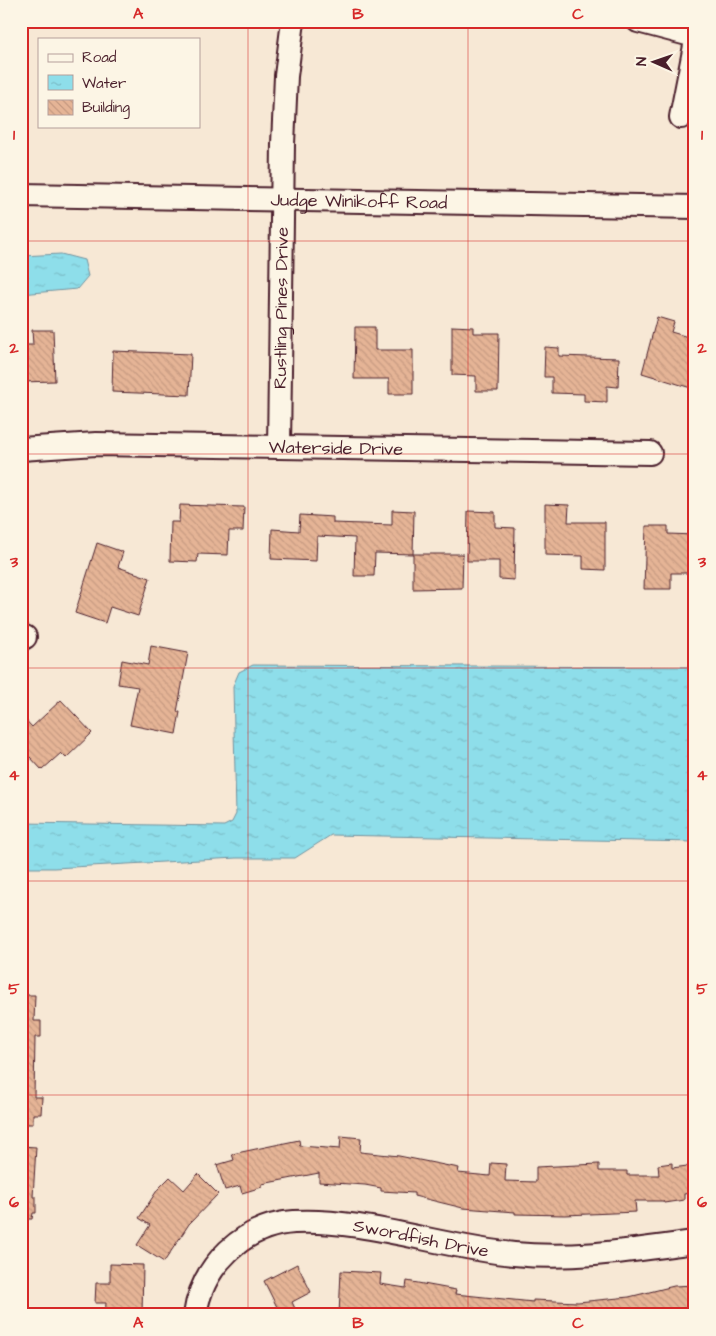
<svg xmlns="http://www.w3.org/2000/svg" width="716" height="1336" font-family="'Architects Daughter',sans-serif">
  <defs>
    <pattern id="water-ripples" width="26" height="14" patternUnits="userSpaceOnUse" patternTransform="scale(1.25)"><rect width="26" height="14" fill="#8edeea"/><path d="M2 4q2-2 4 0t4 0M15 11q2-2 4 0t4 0" fill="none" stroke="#7cbec9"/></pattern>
    <pattern id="building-back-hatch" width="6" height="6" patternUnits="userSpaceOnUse" patternTransform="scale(1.25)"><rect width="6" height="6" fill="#e5b496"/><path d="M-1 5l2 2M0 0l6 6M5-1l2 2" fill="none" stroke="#c69a81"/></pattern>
  </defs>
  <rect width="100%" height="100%" fill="#f7e8d5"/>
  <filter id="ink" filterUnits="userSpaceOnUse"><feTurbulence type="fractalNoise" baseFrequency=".02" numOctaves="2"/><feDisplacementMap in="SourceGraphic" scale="10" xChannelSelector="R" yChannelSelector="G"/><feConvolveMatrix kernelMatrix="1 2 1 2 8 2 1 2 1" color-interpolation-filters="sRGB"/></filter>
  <g filter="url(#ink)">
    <!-- water -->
    <g fill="url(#water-ripples)" stroke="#73929e">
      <polygon points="61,254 84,260 88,276 77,289 21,294 21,256"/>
      <polygon points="253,665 695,667 695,842 331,835 295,858 236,858 54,868 21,868 21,823 224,826 232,822 236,814 233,686 239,672"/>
    </g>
    <!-- building -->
    <g fill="url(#building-back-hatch)" stroke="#4a1f2b">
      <polygon points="657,317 674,322 671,332 695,339 695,376 691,388 642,373"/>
      <polygon points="452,326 473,327 473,333 499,333 498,391 476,391 476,376 452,375"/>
      <polygon points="355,327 375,327 375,350 413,350 413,394 389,394 389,379 354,379"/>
      <polygon points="32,330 53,330 55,381 21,382 21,345 33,345"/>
      <polygon points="545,347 559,348 559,356 619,358 618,387 607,386 607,402 584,401 584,394 552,393 552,377 544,377"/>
      <polygon points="113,351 191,354 189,395 112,392"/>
      <polygon points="545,504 569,505 568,522 605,522 605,570 583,569 583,556 545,555"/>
      <polygon points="180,505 244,507 243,531 229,531 228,555 198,554 197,562 170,561 171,522 179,522"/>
      <polygon points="392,510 414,511 413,554 375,553 374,576 354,576 355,538 317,536 316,561 271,559 272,529 299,531 300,515 333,517 333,523 392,525"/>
      <polygon points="468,511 495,512 495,527 515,528 514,580 499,579 499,561 467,561"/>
      <polygon points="646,526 668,526 668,534 695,535 695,573 671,573 671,589 644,589"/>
      <polygon points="97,543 123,552 118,567 150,578 138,616 110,607 105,623 75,613"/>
      <polygon points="413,554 463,554 462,588 413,589"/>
      <polygon points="151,646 188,653 177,712 180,712 176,734 130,725 138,687 118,684 122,660 148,665"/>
      <polygon points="61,700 92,733 66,758 61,753 42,770 30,757 21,765 21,715 32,727"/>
      <polygon points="21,995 35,995 34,1021 41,1021 41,1037 35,1037 34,1097 42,1097 41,1114 33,1114 33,1124 21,1124"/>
      <polygon points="341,1136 361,1138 360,1152 399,1156 459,1168 458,1173 490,1176 491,1163 506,1164 505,1181 536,1182 536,1167 599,1164 599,1171 627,1171 627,1175 659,1175 658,1165 672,1163 672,1168 695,1165 695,1192 684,1194 684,1200 664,1203 663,1201 635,1201 636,1212 565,1215 515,1214 515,1212 463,1208 414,1196 414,1193 381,1191 381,1188 365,1185 319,1182 319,1173 262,1184 262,1187 242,1193 240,1186 225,1190 217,1165 234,1160 232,1154 299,1140 300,1146 340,1149"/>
      <polygon points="21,1146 36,1147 33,1197 36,1197 36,1213 33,1213 32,1219 21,1219"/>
      <polygon points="198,1174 218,1194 189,1224 164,1262 137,1245 150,1225 139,1218 158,1189 170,1177 184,1190"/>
      <polygon points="110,1264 143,1265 142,1315 105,1315 106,1303 95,1303 96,1283 110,1283"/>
      <polygon points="297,1264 311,1292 292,1302 298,1315 281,1315 264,1281"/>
      <polygon points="341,1271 381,1273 380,1284 406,1288 407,1281 456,1290 455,1294 533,1302 533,1300 578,1302 629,1297 674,1286 695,1285 695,1315 406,1315 379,1311 378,1315 339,1315"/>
    </g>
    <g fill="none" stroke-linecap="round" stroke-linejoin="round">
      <defs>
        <g id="minor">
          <polyline points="638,21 695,36"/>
          <polyline points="681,117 695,46"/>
          <path id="s1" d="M 21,195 L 695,207"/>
          <path id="s2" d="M 279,447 L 283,144 L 286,76 L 293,21"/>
          <path id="s3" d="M 21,449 L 96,444 L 650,453"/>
          <polyline points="21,639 25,637"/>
          <path id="s4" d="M 195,1315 C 202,1265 244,1225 294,1222 C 363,1218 444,1248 514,1254 C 575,1260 635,1250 695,1242"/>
        </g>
      </defs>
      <!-- minor casing -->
      <use href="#minor" stroke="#4a1f2b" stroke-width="26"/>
      <!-- minor -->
      <use href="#minor" stroke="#fcf5e5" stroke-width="22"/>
    </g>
  </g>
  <!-- grid -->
  <path fill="none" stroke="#d62828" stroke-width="1" stroke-opacity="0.55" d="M 248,21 L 248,1315M 468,21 L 468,1315M 21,241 L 695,241M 21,454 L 695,454M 21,668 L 695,668M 21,881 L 695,881M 21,1095 L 695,1095"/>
  <g text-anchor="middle" stroke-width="4.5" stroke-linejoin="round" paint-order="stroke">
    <!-- street labels -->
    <g font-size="18" fill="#4a1f2b" stroke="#fcf5e5">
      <text dy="6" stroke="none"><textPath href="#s1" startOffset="338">Judge Winikoff Road</textPath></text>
      <text dy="6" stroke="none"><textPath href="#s2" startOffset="139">Rustling Pines Drive</textPath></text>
      <text dy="6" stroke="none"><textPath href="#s3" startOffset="315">Waterside Drive</textPath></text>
      <text dy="6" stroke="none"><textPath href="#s4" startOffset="275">Swordfish Drive</textPath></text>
    </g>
  </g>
  <!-- margin -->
  <rect width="716" height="1336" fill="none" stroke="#fcf5e5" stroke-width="55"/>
  <!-- legend -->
  <rect x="38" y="38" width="162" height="90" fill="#fcf5e5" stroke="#b59f9b"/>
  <rect x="48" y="54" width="25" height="8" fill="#fcf5e5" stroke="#b59f9b"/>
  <text x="82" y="62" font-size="15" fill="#4a1f2b">Road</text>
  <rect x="48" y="75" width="25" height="15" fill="url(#water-ripples)" stroke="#b59f9b"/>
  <text x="82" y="88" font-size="15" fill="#4a1f2b">Water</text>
  <rect x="48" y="100" width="25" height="15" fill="url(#building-back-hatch)" stroke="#b59f9b"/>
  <text x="82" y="112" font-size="15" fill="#4a1f2b">Building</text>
  <!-- north arrow -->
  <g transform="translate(654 62) rotate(272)" stroke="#fcf5e5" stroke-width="4" paint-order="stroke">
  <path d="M0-4L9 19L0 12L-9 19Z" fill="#4a1f2b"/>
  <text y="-8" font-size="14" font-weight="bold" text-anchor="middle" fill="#4a1f2b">N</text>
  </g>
  <rect x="28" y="28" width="660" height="1280" fill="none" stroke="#d62828" stroke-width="2"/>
  <g font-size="16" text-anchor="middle" font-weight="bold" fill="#d62828">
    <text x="138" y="19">A</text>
    <text x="358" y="19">B</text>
    <text x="578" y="19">C</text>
    <text x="14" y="140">1</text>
    <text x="702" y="140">1</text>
    <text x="14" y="353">2</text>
    <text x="702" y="353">2</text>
    <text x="14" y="567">3</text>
    <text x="702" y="567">3</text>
    <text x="14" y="780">4</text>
    <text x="702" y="780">4</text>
    <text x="14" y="994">5</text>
    <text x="702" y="994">5</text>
    <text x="14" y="1207">6</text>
    <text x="702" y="1207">6</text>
    <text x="138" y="1328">A</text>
    <text x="358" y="1328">B</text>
    <text x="578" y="1328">C</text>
  </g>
</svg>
